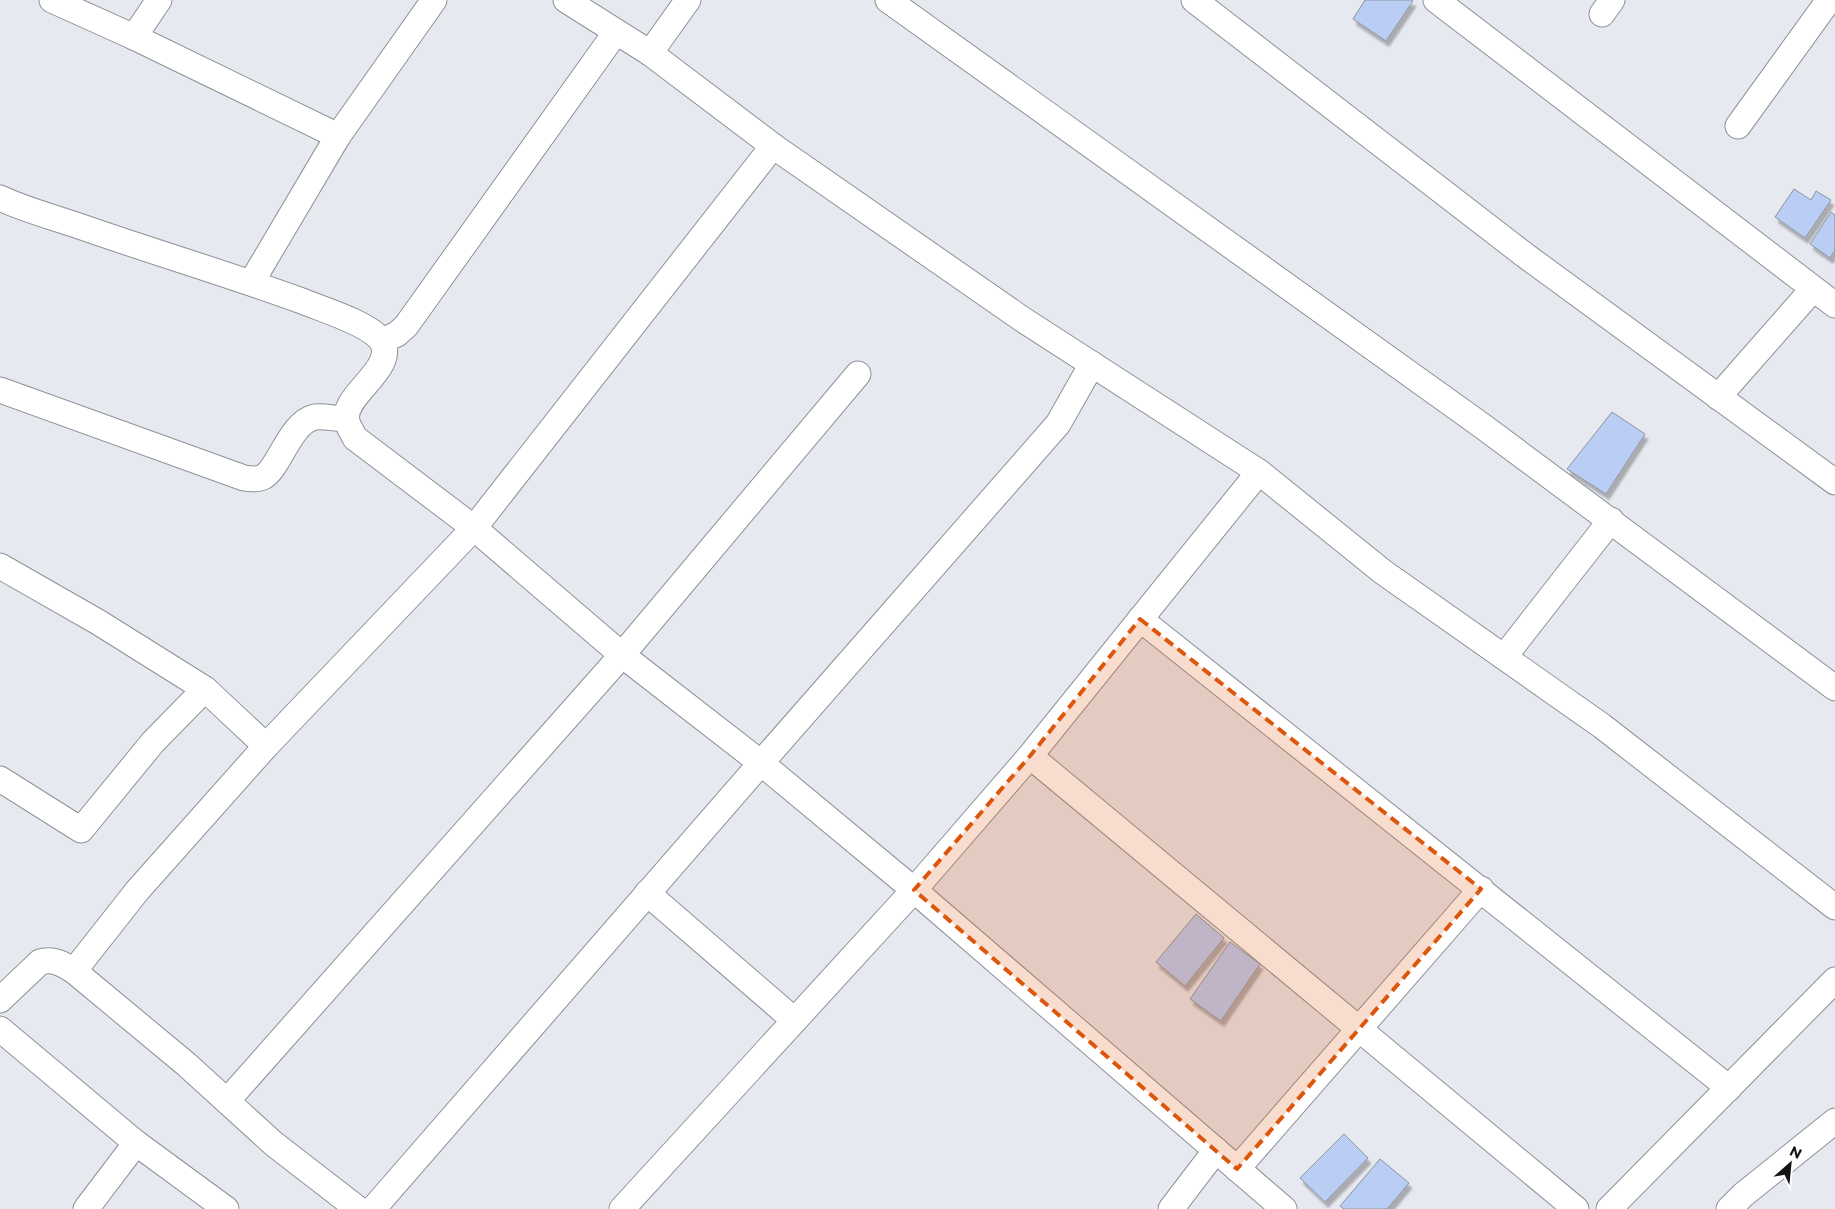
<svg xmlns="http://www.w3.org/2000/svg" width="1835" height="1209" font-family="Montserrat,sans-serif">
  <defs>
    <filter id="shadow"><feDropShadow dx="3" dy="5.5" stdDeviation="1" flood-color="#0004"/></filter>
  </defs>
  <rect width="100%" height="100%" fill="#e6e9f0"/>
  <!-- building -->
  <g fill="#b9cdf5" stroke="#909399" filter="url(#shadow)">
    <polygon points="1365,0 1411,0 1413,1 1386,41 1353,19"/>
    <polygon points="1794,189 1811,200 1816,191 1831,200 1805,238 1775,217"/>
    <polygon points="1831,212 1835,215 1835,250 1830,258 1810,244"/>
    <polygon points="1612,412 1645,434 1606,494 1567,469"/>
    <polygon points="1196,914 1224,938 1185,986 1156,962"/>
    <polygon points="1230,942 1260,964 1221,1021 1190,999"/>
    <polygon points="1344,1134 1368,1158 1325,1202 1300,1178"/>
    <polygon points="1380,1159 1409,1183 1387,1209 1344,1209 1340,1206"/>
  </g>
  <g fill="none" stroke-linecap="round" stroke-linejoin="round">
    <defs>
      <g id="street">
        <polyline points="52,0 134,37"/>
        <polyline points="159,0 134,37 338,136"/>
        <polyline points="566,0 650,53"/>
        <polyline points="688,0 650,53 773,146 1022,319 1259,472"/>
        <polyline points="888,0 1481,425 1835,688"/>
        <polyline points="1194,0 1526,256 1835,482"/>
        <polyline points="1436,0 1835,305"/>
        <polyline points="1602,14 1612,0"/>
        <polyline points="1738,126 1829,0"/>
        <path d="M 0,198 C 25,210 53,217 79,226 C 153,252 228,274 302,301 C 321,309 372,324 382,342 C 397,369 341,395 347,421 C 348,427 353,433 355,438 L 474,528 L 622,655 L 761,763 L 373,1209"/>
        <polyline points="251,283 338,136 434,0"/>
        <polyline points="382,341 397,334 406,326 616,32"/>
        <polyline points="1092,364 1058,424 761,763 914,890 1284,1209"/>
        <path d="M 0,390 L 244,478 C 250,479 257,480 263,477 C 279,469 290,422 315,417 C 324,416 337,419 346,419"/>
        <polyline points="1718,397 1813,289"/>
        <polyline points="0,566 98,622 205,689 266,746"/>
        <polyline points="1140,619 1729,1088"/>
        <polyline points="1504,657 1611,520"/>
        <polyline points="1030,756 1576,1209"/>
        <polyline points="0,779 81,830 153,742 205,689"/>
        <polyline points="647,893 794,1020"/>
        <polyline points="74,971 137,891 266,746 474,528 773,146"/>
        <path d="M 0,1000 L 40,962 C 53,958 63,964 74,971 L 186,1064 L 274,1144 L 358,1209"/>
        <polyline points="0,1029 136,1143 226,1209"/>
        <polyline points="227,1101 622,655 858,374"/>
        <polyline points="1237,1169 1481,889"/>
        <polyline points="86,1209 136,1143"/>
        <polyline points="622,1209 914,890 1030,756 1259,472 1383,572 1602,726 1835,907"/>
        <polyline points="1171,1209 1216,1150"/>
        <polyline points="1609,1209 1835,980"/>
        <polyline points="1729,1209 1743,1195 1835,1121"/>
      </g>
    </defs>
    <!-- street casing -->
    <use href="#street" stroke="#8e9197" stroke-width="27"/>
    <!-- street -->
    <use href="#street" stroke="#fff" stroke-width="25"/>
  </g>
  <!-- marked area -->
  <path fill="#dd560c" fill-opacity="0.2" stroke="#dd560c" stroke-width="4" stroke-dasharray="10 6" stroke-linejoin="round" d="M 1140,619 L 1481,889 L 1237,1169 L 914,890 L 1030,756 Z"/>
  <!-- north arrow -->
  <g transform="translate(1790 1164) rotate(27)" stroke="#ffffff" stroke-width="4" paint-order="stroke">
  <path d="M0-4L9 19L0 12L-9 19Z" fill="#121416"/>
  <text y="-8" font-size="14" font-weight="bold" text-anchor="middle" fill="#121416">N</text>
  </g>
</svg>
